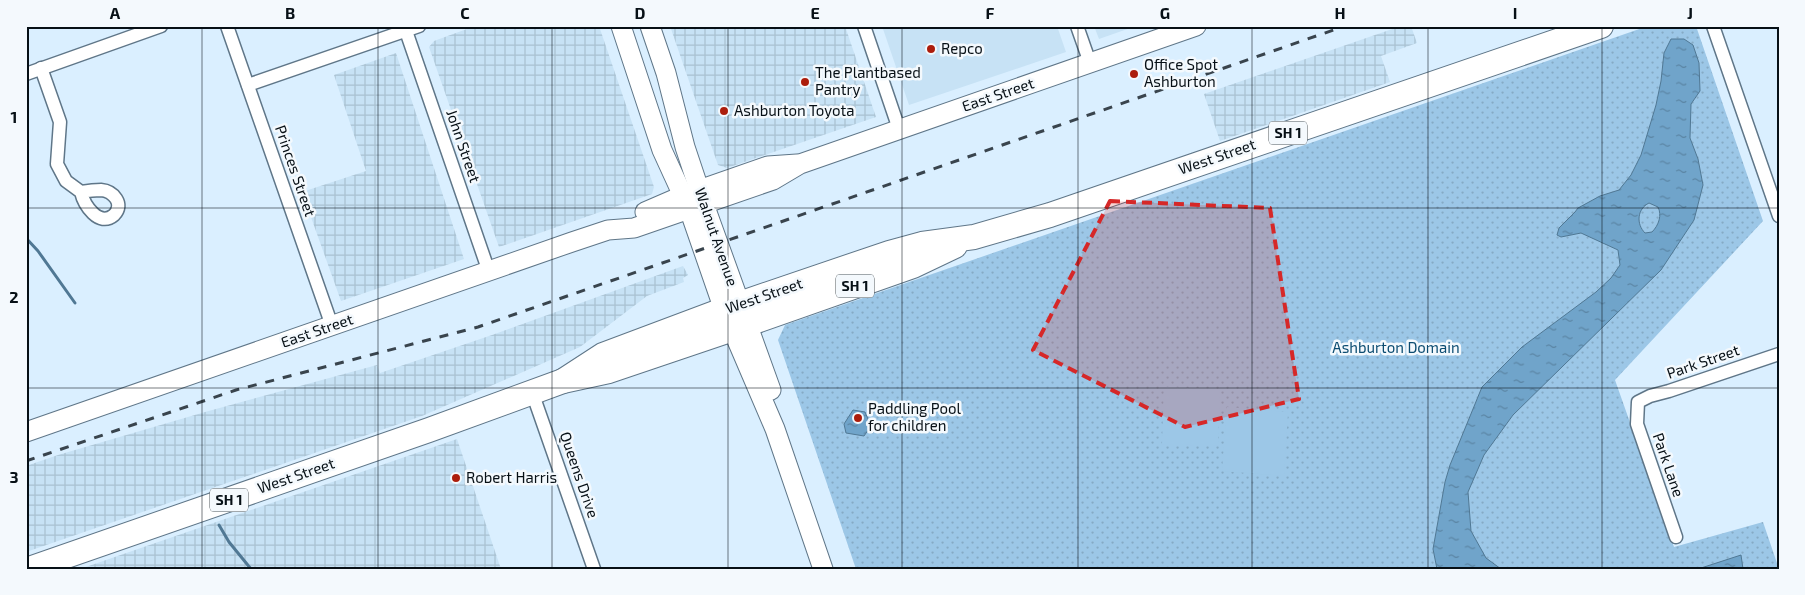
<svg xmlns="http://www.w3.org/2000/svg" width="1805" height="595" font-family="'Exo 2',sans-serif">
  <defs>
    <pattern id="industrial-grid" width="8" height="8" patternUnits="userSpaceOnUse" patternTransform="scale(1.25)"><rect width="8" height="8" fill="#c7e2f5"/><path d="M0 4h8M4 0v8" fill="none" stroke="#a9c1d1"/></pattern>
    <pattern id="park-dots" width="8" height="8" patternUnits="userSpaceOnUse" patternTransform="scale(1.25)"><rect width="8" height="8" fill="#9cc7e7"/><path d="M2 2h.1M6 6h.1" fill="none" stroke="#85aac5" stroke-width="1.8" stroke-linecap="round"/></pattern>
    <pattern id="water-ripples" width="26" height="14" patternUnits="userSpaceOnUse" patternTransform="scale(1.25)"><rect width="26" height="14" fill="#70a4ca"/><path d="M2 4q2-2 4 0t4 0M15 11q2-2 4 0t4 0" fill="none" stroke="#5a84a3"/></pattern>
  </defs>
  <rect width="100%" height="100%" fill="#daefff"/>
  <!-- built -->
  <g fill="#c7e2f5">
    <polygon points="882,26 1057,26 1066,52 909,105"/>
    <polygon points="1094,26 1136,26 1099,39"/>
  </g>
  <!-- industrial -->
  <g fill="url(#industrial-grid)">
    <polygon points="475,26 599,26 654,187 652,194 499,247 429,47 434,41"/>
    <polygon points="670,26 845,26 876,117 727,168 718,165"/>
    <polygon points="1401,26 1411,26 1417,43 1381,56 1390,82 1220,141 1204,94"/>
    <polygon points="396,53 464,259 341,301 302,192 366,171 334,75"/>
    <polygon points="683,266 688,275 683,278 684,282 647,296 580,347 422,416 26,552 26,466 58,455 205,412 377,365 380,373 492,335"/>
    <polygon points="457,439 501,569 80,569"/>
  </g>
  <!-- park -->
  <polygon fill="url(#park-dots)" points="1648,26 1696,26 1763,221 1615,380 1674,547 1763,522 1779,569 856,569 778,340 785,325"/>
  <!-- pitch -->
  <g fill="#9cc7e7">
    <polygon points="1164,387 1220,389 1218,446 1162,444"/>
    <polygon points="1227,407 1288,412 1284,476 1222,471"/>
  </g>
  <!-- water -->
  <g fill="url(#water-ripples)" stroke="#507894" fill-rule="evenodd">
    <path d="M 1671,39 L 1684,39 L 1693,45 L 1699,63 L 1700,91 L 1691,104 L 1690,138 L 1698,159 L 1703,185 L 1694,220 L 1661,270 L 1513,415 L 1484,455 L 1468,492 L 1471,531 L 1486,558 L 1501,569 L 1437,569 L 1433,549 L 1445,482 L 1450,465 L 1482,387 L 1522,347 L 1596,292 L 1611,278 L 1620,265 L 1618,250 L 1581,233 L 1561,237 L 1557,235 L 1559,228 L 1575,212 L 1578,208 L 1600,196 L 1619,190 L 1631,175 L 1641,155 L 1656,105 L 1661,81 L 1664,53 ZM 1649,203 L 1658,207 C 1662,215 1659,225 1652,232 L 1645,233 C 1636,224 1637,209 1649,203 Z"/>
    <polygon points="853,410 865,412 871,426 864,436 846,433 844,424"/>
    <polygon points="1741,555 1743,569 1698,569"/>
  </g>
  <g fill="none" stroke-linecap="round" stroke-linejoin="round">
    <!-- stream -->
    <g stroke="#507894" stroke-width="3">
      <polyline points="26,238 38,251 75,303"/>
      <polyline points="219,525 229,542 251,569"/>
    </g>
    <defs>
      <g id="street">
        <polyline points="227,26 332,326"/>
        <polyline points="864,26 899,129"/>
        <polyline points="1077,26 1090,63"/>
        <polyline points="1713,26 1779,216"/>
        <polyline points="406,31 489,272"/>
        <path d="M 41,68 L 60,122 L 57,164 L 66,181 L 81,192 C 87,191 95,190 101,190 C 113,191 125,204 114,215 C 99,228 84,205 81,192"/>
        <polyline points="26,74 161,26"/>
        <polyline points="248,85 419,26"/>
        <polyline points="532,392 594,569"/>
        <polyline points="1676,537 1637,424 1638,402 1650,396 1669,391 1779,354"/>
      </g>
      <g id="secondary">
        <polyline points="621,26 662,150 689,209 724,310 775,429 823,569"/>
        <polyline points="650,26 666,73 685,147 704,204 771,390"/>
        <polyline points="645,212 682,196 768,166 797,164"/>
        <polyline points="26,432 572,242 608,230 634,228 689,209 773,180 800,164 1196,26"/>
      </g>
      <g id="highway">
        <polyline points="563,381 603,355 739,304 889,253 922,244 974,237 1050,215 1601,26"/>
        <polyline points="29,569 429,430 563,381 609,371 748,324 913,266 955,246"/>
      </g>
    </defs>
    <!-- street casing -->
    <use href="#street" stroke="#5f7688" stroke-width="15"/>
    <!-- secondary casing -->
    <use href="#secondary" stroke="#5f7688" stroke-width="21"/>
    <!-- highway casing -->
    <use href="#highway" stroke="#5f7688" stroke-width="26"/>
    <!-- street -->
    <use href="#street" stroke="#fff" stroke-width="12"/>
    <!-- secondary -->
    <use href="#secondary" stroke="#fff" stroke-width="19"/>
    <!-- highway -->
    <use href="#highway" stroke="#fff" stroke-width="24"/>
    <!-- rail -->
    <polyline stroke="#39444d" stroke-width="3" stroke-dasharray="9 9" stroke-linecap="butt" points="26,461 236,390 478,327 1345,26"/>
  </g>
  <!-- marked area -->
  <path fill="#d62828" fill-opacity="0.2" stroke="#d62828" stroke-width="4" stroke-dasharray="10 6" stroke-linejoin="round" d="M 1110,201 L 1270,208 L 1299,399 L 1185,427 L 1033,350 Z"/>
  <!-- grid -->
  <path fill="none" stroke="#071016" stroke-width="1" stroke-opacity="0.55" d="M 202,26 L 202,569M 378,26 L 378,569M 552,26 L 552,569M 728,26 L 728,569M 902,26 L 902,569M 1078,26 L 1078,569M 1252,26 L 1252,569M 1428,26 L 1428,569M 1602,26 L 1602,569M 26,208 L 1779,208M 26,388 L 1779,388"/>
  <!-- markers -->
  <g fill="#ac1d0c" stroke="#f4f9fd" stroke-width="2">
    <circle cx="931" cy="49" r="5"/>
    <circle cx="1134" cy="74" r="5"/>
    <circle cx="805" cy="82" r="5"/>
    <circle cx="724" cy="111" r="5"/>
    <circle cx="858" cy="418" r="5"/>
    <circle cx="456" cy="478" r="5"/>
  </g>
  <g text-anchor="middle" stroke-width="5" stroke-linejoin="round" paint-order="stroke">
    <!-- shield labels -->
    <g fill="#f4f9fd" stroke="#4e565b" stroke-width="1">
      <rect x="1269" y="121.5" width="38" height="23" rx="4"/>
      <rect x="836" y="274.5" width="38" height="23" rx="4"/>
      <rect x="210" y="488.5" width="38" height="23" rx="4"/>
    </g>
    <g font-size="14" font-weight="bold" fill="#071016">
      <text x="1288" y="138">SH 1</text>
      <text x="855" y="291">SH 1</text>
      <text x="229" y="505">SH 1</text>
    </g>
    <!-- poi labels -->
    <g font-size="15" fill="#071016" stroke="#f4f9fd" text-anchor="start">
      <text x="941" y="54">Repco</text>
      <text x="1144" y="70">Office Spot<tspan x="1144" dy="17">Ashburton</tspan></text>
      <text x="815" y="78">The Plantbased<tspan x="815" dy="17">Pantry</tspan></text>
      <text x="734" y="116">Ashburton Toyota</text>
      <text x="868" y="414">Paddling Pool<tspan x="868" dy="17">for children</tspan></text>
      <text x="466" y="483">Robert Harris</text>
    </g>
    <!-- street labels -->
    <g font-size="15" fill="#071016" stroke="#f4f9fd">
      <text transform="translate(998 95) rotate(-19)" y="5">East Street</text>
      <text transform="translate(463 146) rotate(71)" y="5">John Street</text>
      <text transform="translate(1217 157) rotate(-19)" y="5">West Street</text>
      <text transform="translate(295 171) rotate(71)" y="5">Princes Street</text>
      <text transform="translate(716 237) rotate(71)" y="5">Walnut Avenue</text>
      <text transform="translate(764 296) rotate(-19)" y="5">West Street</text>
      <text transform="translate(317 331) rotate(-19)" y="5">East Street</text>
      <text transform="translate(1703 362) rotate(-19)" y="5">Park Street</text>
      <text transform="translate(1668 465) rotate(71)" y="5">Park Lane</text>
      <text transform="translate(579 475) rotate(71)" y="5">Queens Drive</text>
      <text transform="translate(296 476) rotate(-19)" y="5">West Street</text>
    </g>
    <!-- park labels -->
    <g font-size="15" fill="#0b4c71" stroke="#f4f9fd">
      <text x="1396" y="353">Ashburton Domain</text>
    </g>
  </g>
  <!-- border -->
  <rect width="1805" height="595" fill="none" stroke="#f4f9fd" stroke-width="55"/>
  <rect x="28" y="28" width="1750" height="540" fill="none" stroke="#071016" stroke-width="2"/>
  <g font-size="16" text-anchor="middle" font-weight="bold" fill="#071016">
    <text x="115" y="19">A</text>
    <text x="290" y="19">B</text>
    <text x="465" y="19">C</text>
    <text x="640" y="19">D</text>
    <text x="815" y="19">E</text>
    <text x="990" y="19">F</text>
    <text x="1165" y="19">G</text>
    <text x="1340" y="19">H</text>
    <text x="1515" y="19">I</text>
    <text x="1690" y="19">J</text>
    <text x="14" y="123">1</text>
    <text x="14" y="303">2</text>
    <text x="14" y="483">3</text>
  </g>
</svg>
